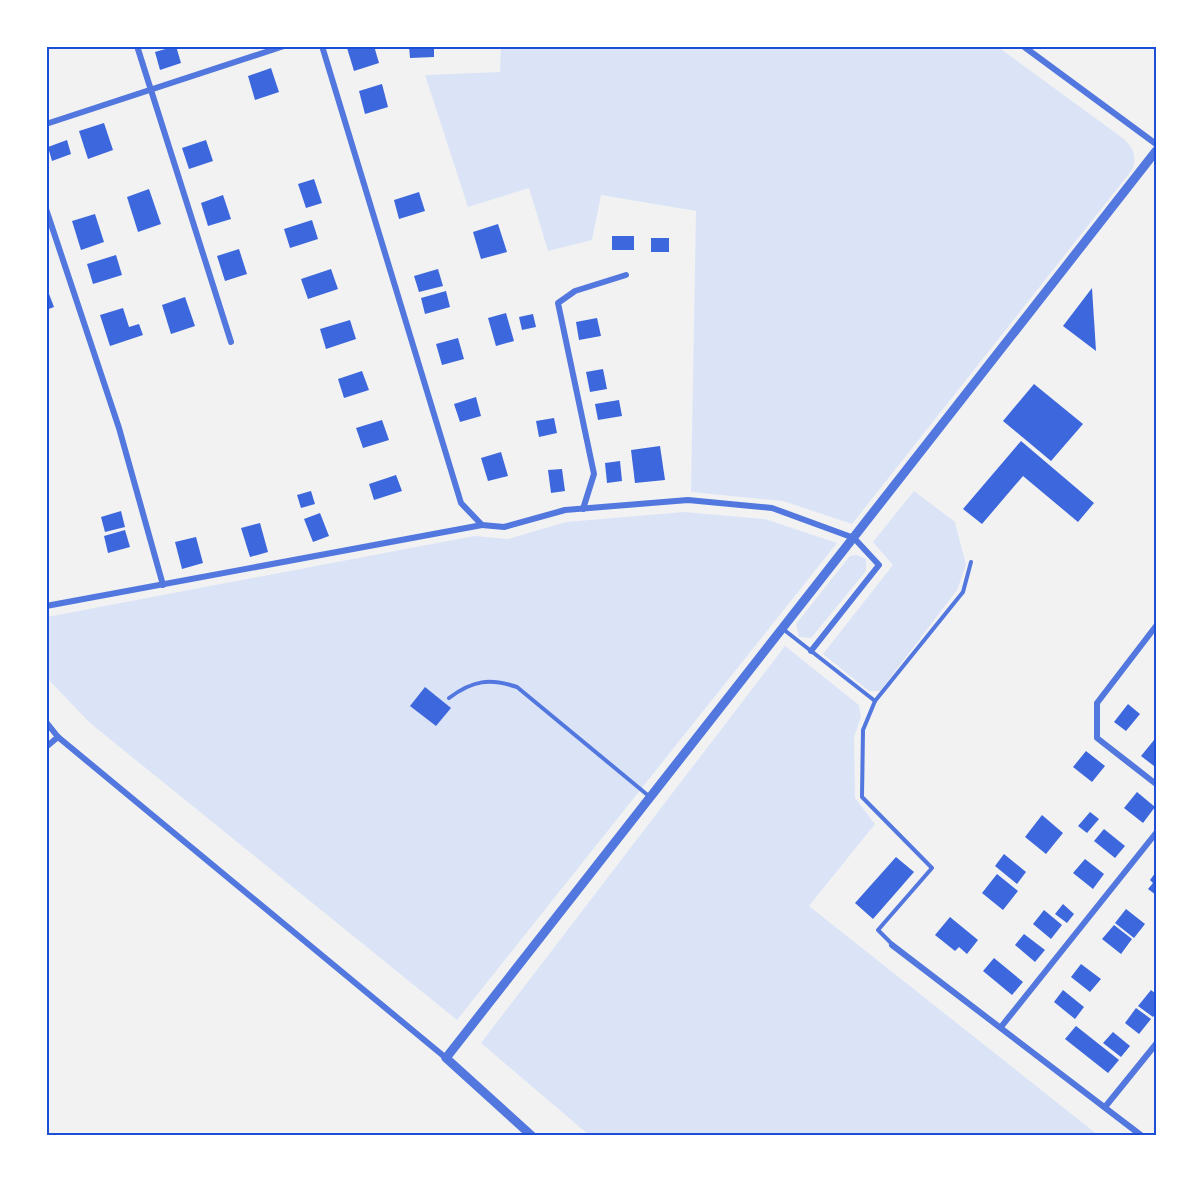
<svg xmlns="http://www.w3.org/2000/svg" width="1203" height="1182" font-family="'Fira Sans',sans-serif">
  <rect width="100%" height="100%" fill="#f2f2f2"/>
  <!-- green -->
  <g fill="#dbe4f7">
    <path d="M 501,47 L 998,47 L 1124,139 C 1134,149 1137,156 1132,170 L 852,524 L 783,501 L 691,492 L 696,211 L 601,195 L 592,240 L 548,251 L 529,188 L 468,207 L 425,75 L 500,72 Z"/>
    <polygon points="914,491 955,522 966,565 957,590 880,691 869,691 823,654 893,565 873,542"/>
    <polygon points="684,512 765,519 837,543 457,1020 90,723 47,678 47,617 474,536 508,539 566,522"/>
    <polygon points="857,555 866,559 866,571 811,638 799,637 796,624 850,556"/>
    <polygon points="785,646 859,705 861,717 854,737 855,798 875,824 809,906 1098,1135 589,1135 481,1043"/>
  </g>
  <!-- building -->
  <g fill="#3d67dc">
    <polygon points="176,46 181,63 160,70 155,52"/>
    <polygon points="352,46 374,46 379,63 354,71 347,48"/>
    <polygon points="409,46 434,46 434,57 410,58"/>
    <polygon points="271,68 279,92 255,100 248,76"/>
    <polygon points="382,84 388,107 365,114 359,91"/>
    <polygon points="104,123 113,150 88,159 79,131"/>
    <polygon points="67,140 71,154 52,161 48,147"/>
    <polygon points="206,140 213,161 189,169 182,148"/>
    <polygon points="314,179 322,203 306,208 298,184"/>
    <polygon points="149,189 161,224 138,232 127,197"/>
    <polygon points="419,192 425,211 399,219 394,200"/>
    <polygon points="223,195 231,219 208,226 201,203"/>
    <polygon points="95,214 104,242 81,250 72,221"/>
    <polygon points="312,220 318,239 290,248 284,229"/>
    <polygon points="498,224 507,252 481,259 473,232"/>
    <rect x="612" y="236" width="22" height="14"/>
    <rect x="651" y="238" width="18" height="14"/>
    <polygon points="239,249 247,274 225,281 217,256"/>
    <polygon points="116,255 122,275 93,284 87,264"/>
    <polygon points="331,269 338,289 308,299 301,279"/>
    <polygon points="438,269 443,286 419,292 414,276"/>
    <polygon points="46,286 54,307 46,310"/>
    <polygon points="1092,288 1096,351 1063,326"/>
    <polygon points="446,291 450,307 425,314 421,298"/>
    <polygon points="185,297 195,326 171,334 162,305"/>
    <polygon points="123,308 129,327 139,324 143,335 110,346 100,315"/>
    <polygon points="506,313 514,341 496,346 488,318"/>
    <polygon points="533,314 536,327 522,330 519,317"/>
    <polygon points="597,318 601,336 579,340 576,322"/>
    <polygon points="350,320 356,339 326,349 320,329"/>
    <polygon points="458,338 464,359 442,365 436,344"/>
    <polygon points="603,369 607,389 590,392 586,372"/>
    <polygon points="362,371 369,390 344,398 338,379"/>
    <polygon points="1034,384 1083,424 1051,461 1003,421"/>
    <polygon points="476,397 481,416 460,422 454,404"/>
    <polygon points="619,400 622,416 598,420 595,404"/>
    <polygon points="554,418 557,433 539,437 536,421"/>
    <polygon points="382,420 389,440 363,448 356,428"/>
    <polygon points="1021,441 1094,503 1078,522 1023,476 982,524 963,509"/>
    <polygon points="660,446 665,480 635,483 631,450"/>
    <polygon points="501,452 508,476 488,481 481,458"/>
    <polygon points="620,461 622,481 607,483 605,463"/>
    <polygon points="562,469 565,491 551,493 548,470"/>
    <polygon points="396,475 402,491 374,500 369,484"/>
    <polygon points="311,491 315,504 301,508 297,495"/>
    <polygon points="121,511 125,527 105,532 101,517"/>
    <polygon points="320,513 329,536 313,542 304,519"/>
    <polygon points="260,523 268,552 250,557 241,528"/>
    <polygon points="125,530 130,547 108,553 104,536"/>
    <polygon points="196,537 203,563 182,569 175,542"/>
    <polygon points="425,687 451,708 436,726 410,706"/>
    <polygon points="1128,704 1140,714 1126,731 1114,722"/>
    <polygon points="1154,740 1156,763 1154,766 1141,756"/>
    <polygon points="1086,751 1105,766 1092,782 1073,767"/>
    <polygon points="1137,792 1155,807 1143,823 1124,808"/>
    <polygon points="1090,812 1099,819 1087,833 1078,826"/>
    <polygon points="1042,815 1063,833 1046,854 1025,837"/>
    <polygon points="1104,829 1125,846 1115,858 1094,841"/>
    <polygon points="1004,854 1026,872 1017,884 995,866"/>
    <polygon points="896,857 914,872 873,919 855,903"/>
    <polygon points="1085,859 1104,874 1093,889 1073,873"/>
    <polygon points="1156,872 1156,895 1148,889 1153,883 1150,880"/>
    <polygon points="997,874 1018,891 1003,910 982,893"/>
    <polygon points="1063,904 1074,914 1067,923 1055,914"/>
    <polygon points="1126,909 1145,924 1134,938 1115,923"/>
    <polygon points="1044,910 1062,925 1051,939 1033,924"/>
    <polygon points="950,917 978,940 967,954 959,947 955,951 935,935"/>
    <polygon points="1114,925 1132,939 1121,954 1102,939"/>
    <polygon points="1024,934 1045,950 1035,962 1015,945"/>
    <polygon points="994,958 1023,982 1012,995 983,971"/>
    <polygon points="1081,964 1101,979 1090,992 1071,977"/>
    <polygon points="1063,990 1084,1007 1075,1019 1054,1002"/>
    <polygon points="1151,990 1156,994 1156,1013 1153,1017 1138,1006"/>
    <polygon points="1136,1008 1151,1019 1139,1034 1125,1023"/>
    <polygon points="1076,1026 1119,1060 1108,1073 1065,1039"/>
    <polygon points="1113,1032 1130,1046 1121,1057 1103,1043"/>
  </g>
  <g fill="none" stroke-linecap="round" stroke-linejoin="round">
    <!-- service -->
    <g stroke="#5277de" stroke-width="4">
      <polyline points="783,629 875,701 863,730 862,797 932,868 878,930 892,944"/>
      <path d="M 449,698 C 473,680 490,678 517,687 L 650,797"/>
      <polyline points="875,701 963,592 971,562"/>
    </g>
    <!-- minor -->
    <g stroke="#5277de" stroke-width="6">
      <polyline points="137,46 231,342"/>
      <polyline points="322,46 461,503 482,525 504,527 565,510 688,500 772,508 854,538 879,565 811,651"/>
      <polyline points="1023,46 1156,144"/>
      <polyline points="46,124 284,46"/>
      <polyline points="46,209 119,428 163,585"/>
      <polyline points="583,509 594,474 558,303 575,291 626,275"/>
      <polyline points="46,606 482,525"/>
      <polyline points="1156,626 1097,703 1097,738 1156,784"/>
      <polyline points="46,722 58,737 446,1058"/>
      <polyline points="46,747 58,737"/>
      <polyline points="892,945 1142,1136"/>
      <polyline points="1001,1027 1156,833"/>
      <polyline points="1105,1107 1156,1044"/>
    </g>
    <!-- tertiary -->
    <polyline stroke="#5277de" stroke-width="9" points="532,1136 446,1058 1156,151"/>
  </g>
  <!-- border -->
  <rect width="1203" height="1182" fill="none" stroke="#ffffff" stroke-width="96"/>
  <rect x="48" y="48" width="1107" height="1086" fill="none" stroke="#1d4ed8" stroke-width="2"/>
</svg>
